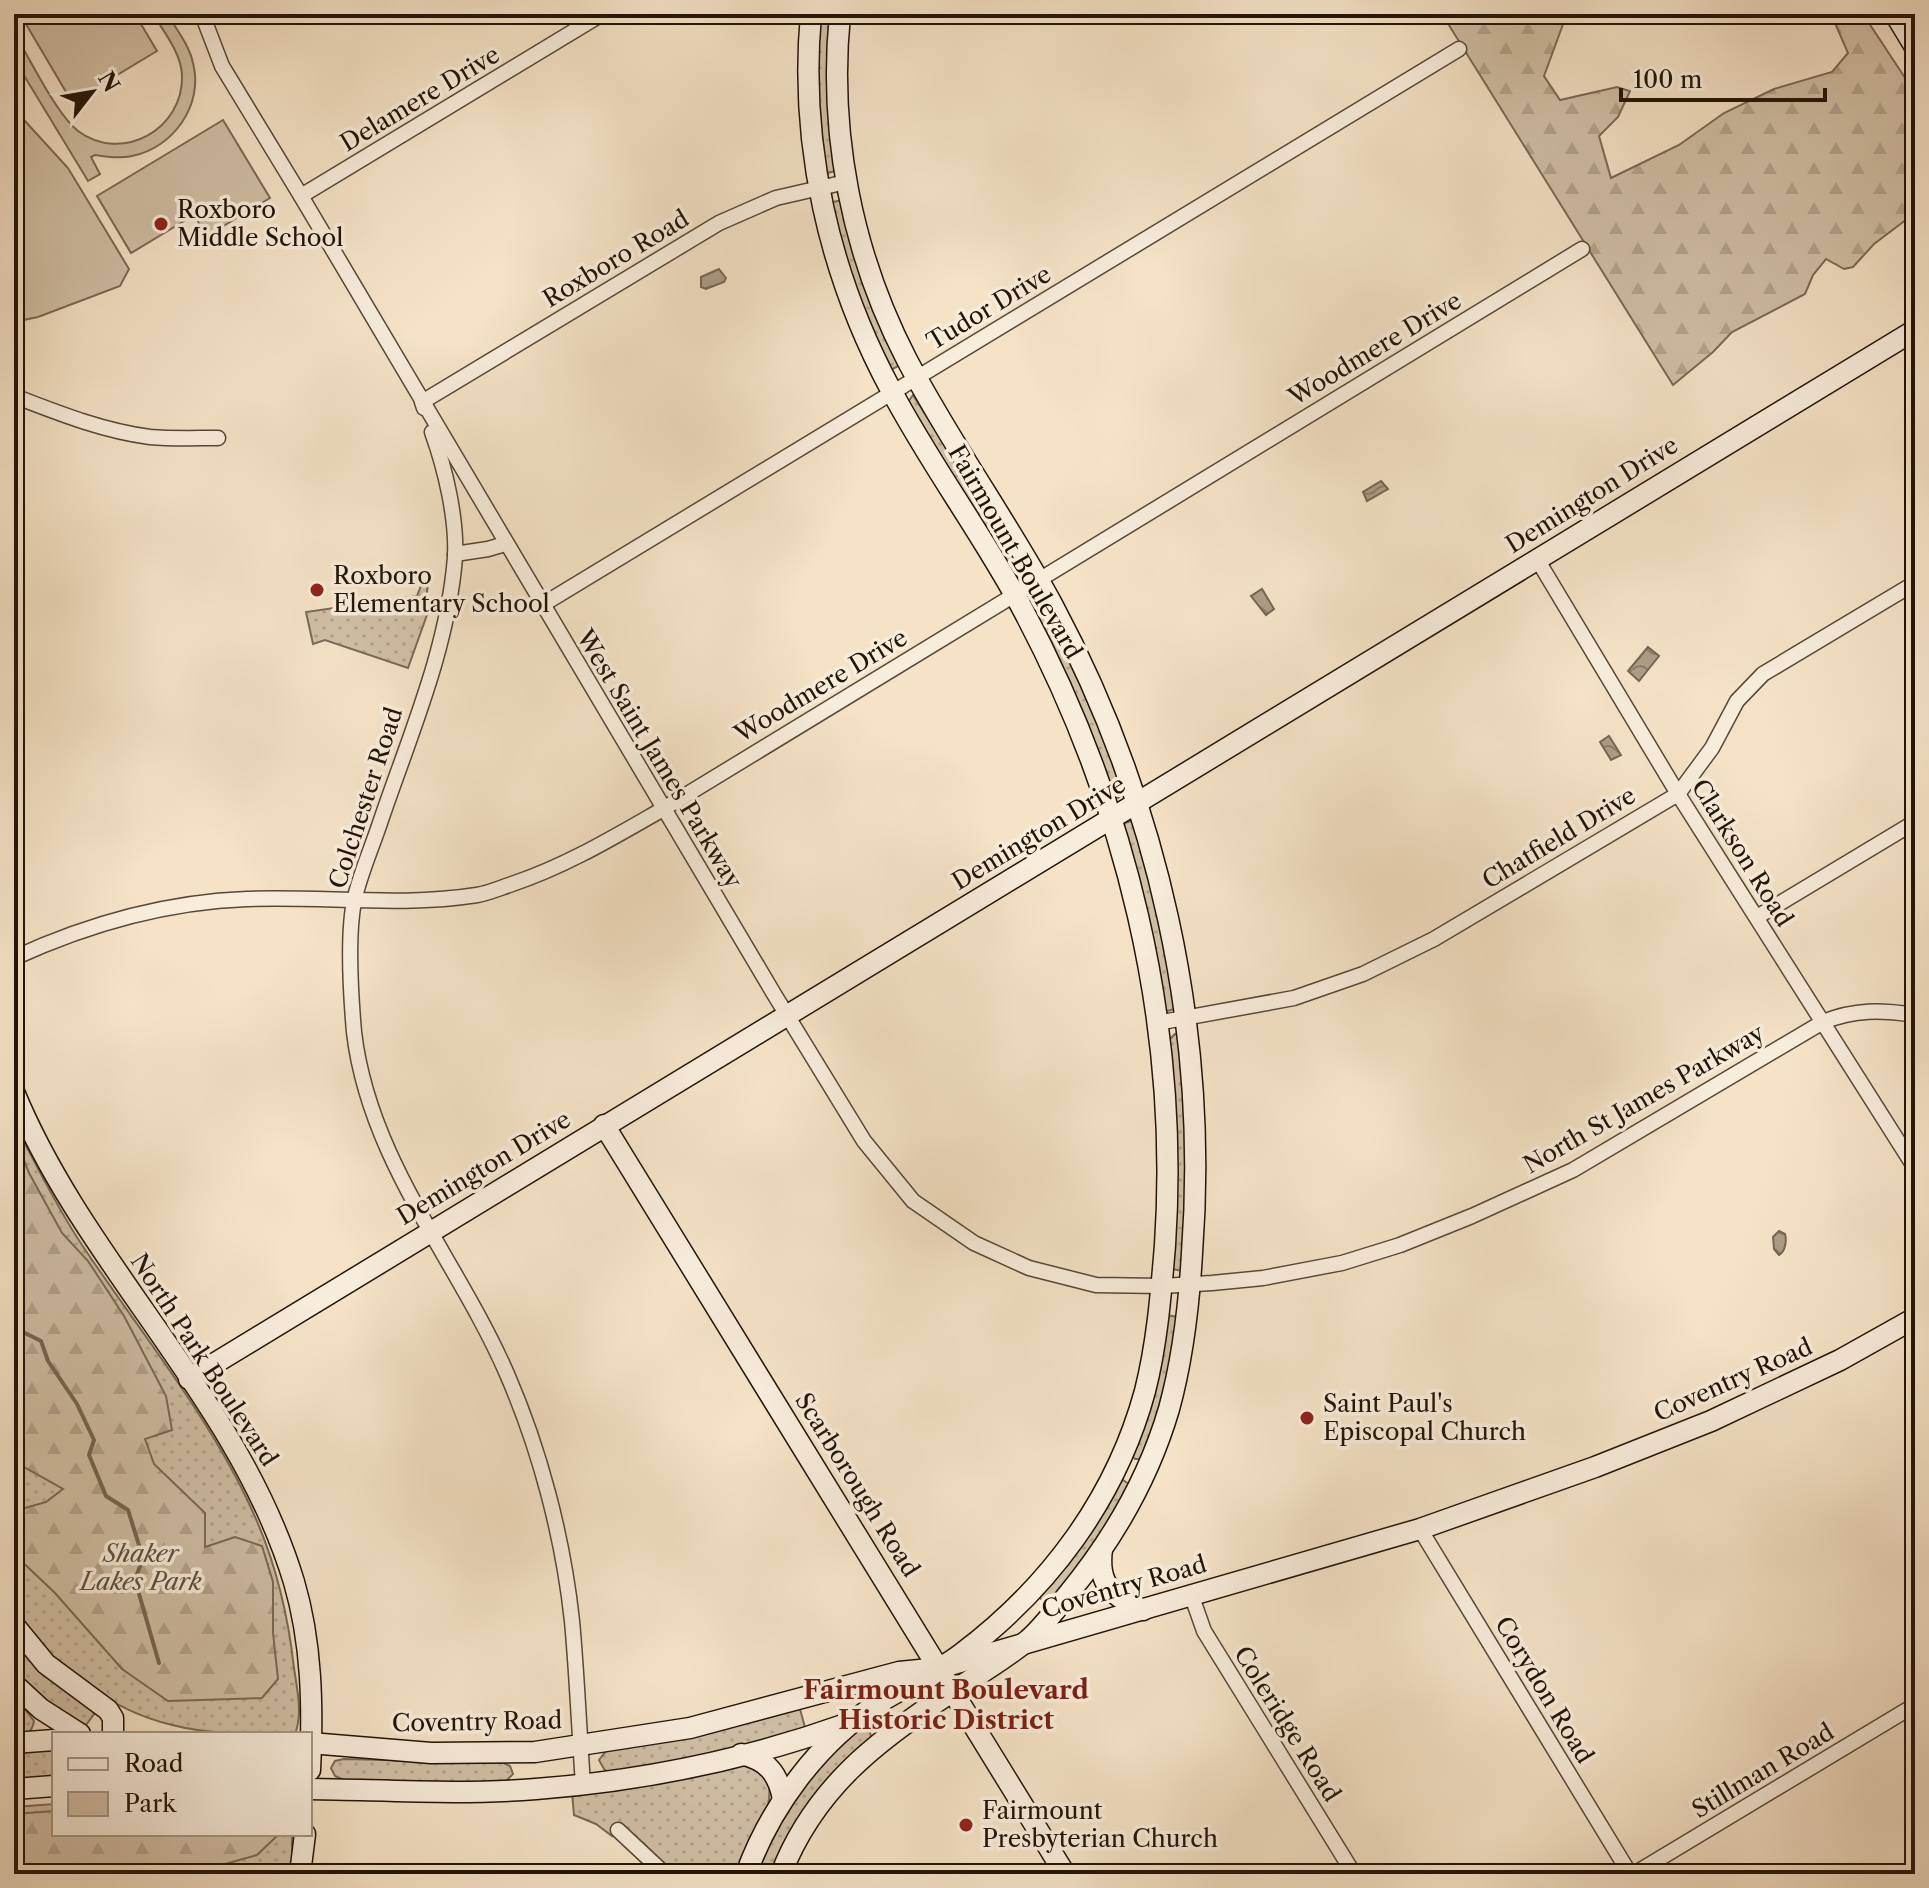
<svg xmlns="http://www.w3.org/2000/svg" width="1929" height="1888" font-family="'Libre Caslon Text',serif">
  <defs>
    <pattern id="green-dots" width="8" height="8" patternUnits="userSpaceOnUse" patternTransform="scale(2)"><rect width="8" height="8" fill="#d1bfa6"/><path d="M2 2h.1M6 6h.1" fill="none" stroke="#b3a38d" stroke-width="1.8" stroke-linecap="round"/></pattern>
    <pattern id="forest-firs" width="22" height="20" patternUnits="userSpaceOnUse" patternTransform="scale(2)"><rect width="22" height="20" fill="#d1bfa6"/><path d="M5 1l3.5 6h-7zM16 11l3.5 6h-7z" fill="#b3a38d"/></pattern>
    <pattern id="water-waves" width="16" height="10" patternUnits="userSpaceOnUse" patternTransform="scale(2)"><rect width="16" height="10" fill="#ad9c86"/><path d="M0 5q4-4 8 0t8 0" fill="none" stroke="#8c7e6c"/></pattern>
  </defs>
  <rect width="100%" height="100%" fill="#f5e2c7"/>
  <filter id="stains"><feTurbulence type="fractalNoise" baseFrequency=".0025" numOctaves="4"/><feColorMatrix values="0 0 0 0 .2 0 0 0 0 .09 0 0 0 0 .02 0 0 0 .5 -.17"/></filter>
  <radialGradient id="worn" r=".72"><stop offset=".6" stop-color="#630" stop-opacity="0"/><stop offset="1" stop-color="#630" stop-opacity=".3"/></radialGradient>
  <!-- green -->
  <g fill="url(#green-dots)" stroke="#7a6a56" stroke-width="2">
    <polygon points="817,14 833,14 835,171 828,173 826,172 815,69"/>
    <polygon points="843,200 902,364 889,371 867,326 828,203"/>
    <polygon points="913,395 1027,574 1024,579 1017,580 932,446 908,402"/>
    <polygon points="422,583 428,584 425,605 428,612 408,668 325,640 313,644 306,612 417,596"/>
    <polygon points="1038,597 1093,704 1124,793 1118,798 1111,792 1029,604 1034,598"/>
    <polygon points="1131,821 1135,821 1168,948 1174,1009 1168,1011 1164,1009 1123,829 1125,823"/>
    <polygon points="1175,1034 1178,1035 1188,1110 1183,1271 1172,1269 1168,1041"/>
    <path d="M 14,1123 C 36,1164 56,1206 82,1245 C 140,1332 209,1415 252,1510 C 275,1560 288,1614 294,1668 C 297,1689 303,1714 295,1734 C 254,1734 211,1735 172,1725 C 109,1710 49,1664 14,1611 Z"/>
    <polygon points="1166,1315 1180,1317 1162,1411 1141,1459 1135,1459 1132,1455"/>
    <polygon points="1123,1480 1129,1484 1096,1548 1047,1605 1037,1595 1118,1483"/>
    <polygon points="14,1639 92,1708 94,1714 86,1725 77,1724 14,1676"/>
    <path d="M 14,1695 L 34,1721 C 32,1733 26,1736 14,1737 Z"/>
    <polygon points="800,1709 806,1731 750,1747 611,1774 604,1769 599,1760 606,1751 743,1724"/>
    <path d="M 865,1726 L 870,1731 L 871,1738 L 773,1874 L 755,1874 C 773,1833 823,1742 865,1726 Z"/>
    <polygon points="54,1748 54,1780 14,1782 14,1751"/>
    <polygon points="344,1759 504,1763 510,1766 513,1774 504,1783 344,1780 335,1776 331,1768 335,1761"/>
    <path d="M 746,1763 C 797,1777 751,1845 737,1874 L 671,1874 L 643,1843 L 619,1826 L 612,1836 L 596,1824 L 574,1815 L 572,1792 Z"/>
    <polygon points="54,1804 54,1834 292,1834 292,1874 14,1874 14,1807"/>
  </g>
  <!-- forest -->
  <g fill="url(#forest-firs)" stroke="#7a6a56" stroke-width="2">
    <polygon points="1442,14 1564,14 1566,16 1544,76 1560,100 1617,87 1630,91 1618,117 1599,136 1611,178 1679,145 1724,113 1774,89 1832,72 1848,53 1831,14 1863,14 1915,93 1915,213 1874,244 1853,267 1844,269 1826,259 1813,275 1805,294 1732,332 1713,352 1673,385"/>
    <polygon points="14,1134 29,1173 62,1233 88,1261 124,1316 166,1396 172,1430 145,1439 154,1464 205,1513 205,1547 235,1537 262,1546 273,1582 273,1633 278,1679 262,1698 168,1701 122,1669 55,1593 14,1554 14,1511 46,1502 63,1489 22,1466 14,1465"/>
    <polygon points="54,1811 54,1834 279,1834 257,1855 222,1865 211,1874 14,1874 14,1814"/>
  </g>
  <!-- pitch -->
  <g fill="#d1bfa6" stroke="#7a6a56" stroke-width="2">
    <polygon points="20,14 135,14 157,51 72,102"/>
    <path d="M 153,14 L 167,14 C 177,30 189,45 193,63 C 204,105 173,148 132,156 C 120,159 107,157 95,155 L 91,157 L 100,174 L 88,181 L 14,59 L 14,33 C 30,58 56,114 78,131 C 122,164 184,129 182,75 C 181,53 164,32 153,14 Z"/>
    <polygon points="14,109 68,168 129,269 120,286 38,317 14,322"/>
    <polygon points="223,120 270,198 207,236 194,215 131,253 97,196"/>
  </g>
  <!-- water -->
  <g fill="url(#water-waves)" stroke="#756653" stroke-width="2">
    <polygon points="719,269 726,278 724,282 706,289 701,287 701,277"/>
    <polygon points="1381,481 1388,489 1367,501 1363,492"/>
    <polygon points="1262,589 1274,609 1266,615 1251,596"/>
    <polygon points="1648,647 1659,656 1639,681 1628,671"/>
    <polygon points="1609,736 1621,755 1611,760 1600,742"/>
    <path d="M 1779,1231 L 1785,1234 C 1787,1241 1785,1252 1779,1255 L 1774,1249 L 1773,1237 Z"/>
  </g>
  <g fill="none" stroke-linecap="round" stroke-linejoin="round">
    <!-- stream -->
    <polyline stroke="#756653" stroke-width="4" points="14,1321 21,1331 41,1341 48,1361 77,1404 94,1440 89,1455 106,1496 128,1510 143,1558 135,1580 159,1663"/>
    <defs>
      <g id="street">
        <path d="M 202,14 L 222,66 L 301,196 L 774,994 L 864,1141 L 913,1201 L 974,1243 L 1029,1268 L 1096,1285 L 1162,1286 L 1212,1283 L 1263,1278 L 1342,1263 L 1400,1245 L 1472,1216 L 1573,1170 L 1823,1022 C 1855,1009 1881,1010 1915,1015"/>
        <polyline points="301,196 602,14"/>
        <path d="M 14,396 C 58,413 103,431 150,437 C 172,439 196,438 218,438"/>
        <polyline points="424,408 422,402 719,223 776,198 846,182"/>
        <path d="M 432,432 C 445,468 457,518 455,557 C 448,649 409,737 380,823 C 372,847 361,872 355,897 C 347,931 351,997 354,1032 C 369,1161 457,1259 507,1374 C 540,1450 563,1537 572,1621 C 577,1675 579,1729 583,1784"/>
        <polyline points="455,554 488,549 505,544"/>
        <polyline points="1537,559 1678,794 1915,1168"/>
        <polyline points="542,605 1459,49"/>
        <polyline points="1757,917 1915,822"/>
        <path d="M 14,958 C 88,924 165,902 247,899 C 324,896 401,907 477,895 C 489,893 500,888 512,884 C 566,866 614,837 663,809 L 1582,249"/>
        <polyline points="1157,1023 1294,998 1363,974 1434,939 1678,794 1712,748 1737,701 1763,674 1915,583"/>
        <polyline points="1420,1529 1630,1874"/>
        <polyline points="1191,1594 1204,1631 1354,1874"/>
        <polyline points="618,1830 665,1874"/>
        <polyline points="1634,1874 1915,1705"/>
      </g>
      <g id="secondary">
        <polyline points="1895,14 1915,47"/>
        <path d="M 14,1092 C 86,1267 239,1399 294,1582 C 312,1643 313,1707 310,1770"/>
        <polyline points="604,1125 1065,1874"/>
        <polyline points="189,1379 1915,330"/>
        <path d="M 1102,1549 C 1097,1587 1113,1595 1143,1610"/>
        <polyline points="14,1625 46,1664 108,1710 113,1718 113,1734"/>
        <polyline points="14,1684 41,1709 80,1734"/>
        <polyline points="14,1743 54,1740"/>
        <polyline points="310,1743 431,1753 535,1752 690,1728 899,1672 940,1668 1420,1529 1595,1467 1711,1421 1840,1360 1915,1318"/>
        <path d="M 741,1754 C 767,1760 778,1773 783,1799"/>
        <polyline points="14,1789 54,1786"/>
        <path d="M 310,1789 C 385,1790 461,1795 536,1789 C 640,1781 748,1759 846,1724"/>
        <polyline points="300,1874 305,1834"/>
        <path d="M 746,1874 C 771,1806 818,1742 880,1702 C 906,1686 936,1673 961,1654 C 1049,1588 1116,1498 1145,1391 C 1157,1344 1161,1294 1165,1245 C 1180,1023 1126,802 1021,606 C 981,532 930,464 891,390 C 829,275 799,144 811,14"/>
        <path d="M 781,1874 C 814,1789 876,1741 950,1693 C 976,1676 1004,1660 1028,1640 C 1044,1626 1056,1609 1069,1593 C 1114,1538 1149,1477 1169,1409 C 1183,1358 1189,1306 1192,1253 C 1209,1029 1158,802 1052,604 C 1007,521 951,444 907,360 C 852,254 828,133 840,14"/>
      </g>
    </defs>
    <!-- street casing -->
    <use href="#street" stroke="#574837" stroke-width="17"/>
    <!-- secondary casing -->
    <use href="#secondary" stroke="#221407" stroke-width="23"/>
    <!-- street -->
    <use href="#street" stroke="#f8ecdb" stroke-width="14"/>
    <!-- secondary -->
    <use href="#secondary" stroke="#f8ecdb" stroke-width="20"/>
  </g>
  <!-- markers -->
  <g fill="#8f2418" stroke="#f8ecdb" stroke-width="3">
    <circle cx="161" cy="224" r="8"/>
    <circle cx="317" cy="590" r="8"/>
    <circle cx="1307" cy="1418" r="8"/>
    <circle cx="966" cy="1825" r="8"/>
  </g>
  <g text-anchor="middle" stroke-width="7" stroke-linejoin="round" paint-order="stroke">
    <!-- street labels -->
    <g font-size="24" fill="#221407" stroke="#f8ecdb">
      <text transform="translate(420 99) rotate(-31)" y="8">Delamere Drive</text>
      <text transform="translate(616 259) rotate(-31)" y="8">Roxboro Road</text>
      <text transform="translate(989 308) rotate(-31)" y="8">Tudor Drive</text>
      <text transform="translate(1375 349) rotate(-31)" y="8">Woodmere Drive</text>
      <text transform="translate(1592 495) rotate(-32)" y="8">Demington Drive</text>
      <text transform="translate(1015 552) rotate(60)" y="8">Fairmount Boulevard</text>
      <text transform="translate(821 686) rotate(-31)" y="8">Woodmere Drive</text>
      <text transform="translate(659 759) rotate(59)" y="8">West Saint James Parkway</text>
      <text transform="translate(366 798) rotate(-72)" y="8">Colchester Road</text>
      <text transform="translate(1039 833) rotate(-31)" y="8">Demington Drive</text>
      <text transform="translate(1559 838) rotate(-31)" y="8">Chatfield Drive</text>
      <text transform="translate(1742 853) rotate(58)" y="8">Clarkson Road</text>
      <text transform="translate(1644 1099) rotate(-30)" y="8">North St James Parkway</text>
      <text transform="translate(484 1168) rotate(-31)" y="8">Demington Drive</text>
      <text transform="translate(204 1360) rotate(57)" y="8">North Park Boulevard</text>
      <text transform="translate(1733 1380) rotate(-24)" y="8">Coventry Road</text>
      <text transform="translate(857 1485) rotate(58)" y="8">Scarborough Road</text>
      <text transform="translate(1124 1587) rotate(-16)" y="8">Coventry Road</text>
      <text transform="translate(1544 1690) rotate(59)" y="8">Corydon Road</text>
      <text transform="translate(477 1722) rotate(-1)" y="8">Coventry Road</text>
      <text transform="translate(1287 1724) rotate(58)" y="8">Coleridge Road</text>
      <text transform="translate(1763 1771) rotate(-31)" y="8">Stillman Road</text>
    </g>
    <!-- poi labels -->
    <g font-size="24" fill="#221407" stroke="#f8ecdb" text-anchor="start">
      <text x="177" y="218">Roxboro<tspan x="177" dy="28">Middle School</tspan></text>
      <text x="333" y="584">Roxboro<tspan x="333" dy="28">Elementary School</tspan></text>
      <text x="1323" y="1412">Saint Paul's<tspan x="1323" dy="28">Episcopal Church</tspan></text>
      <text x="982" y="1819">Fairmount<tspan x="982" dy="28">Presbyterian Church</tspan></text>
    </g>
    <!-- park labels -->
    <g font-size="24" font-style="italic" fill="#5f503f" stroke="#f8ecdb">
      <text x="141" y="1562">Shaker<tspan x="141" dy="28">Lakes Park</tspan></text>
    </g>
    <!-- neighbourhood labels -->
    <g font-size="26" font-weight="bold" fill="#7a1f14" stroke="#f8ecdb">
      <text x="946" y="1699">Fairmount Boulevard<tspan x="946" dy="30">Historic District</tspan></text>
    </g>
  </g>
  <!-- margin -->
  <rect width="1929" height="1888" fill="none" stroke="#f5e2c7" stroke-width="48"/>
  <rect x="16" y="16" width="1897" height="1856" fill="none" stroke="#221407" stroke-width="4"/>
  <rect x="24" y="24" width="1881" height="1840" fill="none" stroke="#221407" stroke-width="2"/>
  <!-- legend -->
  <rect x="52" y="1732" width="260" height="104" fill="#f8ecdb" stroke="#a29686" stroke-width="2"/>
  <rect x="68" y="1758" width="40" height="12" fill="#f8ecdb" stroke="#a29686" stroke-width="2"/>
  <text x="124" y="1772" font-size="24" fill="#221407">Road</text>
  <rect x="68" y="1792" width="40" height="24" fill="#d1bfa6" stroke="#a29686" stroke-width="2"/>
  <text x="124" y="1812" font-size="24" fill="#221407">Park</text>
  <!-- north arrow -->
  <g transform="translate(92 92) rotate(59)" stroke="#f8ecdb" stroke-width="6" paint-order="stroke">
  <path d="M0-6L14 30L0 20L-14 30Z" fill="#221407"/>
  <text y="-12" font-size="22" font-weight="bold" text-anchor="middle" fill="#221407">N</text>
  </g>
  <!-- scale -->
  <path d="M1621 88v12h204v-12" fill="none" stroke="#221407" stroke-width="4"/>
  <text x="1633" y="88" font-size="24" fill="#221407" stroke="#f8ecdb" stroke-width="6" paint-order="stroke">100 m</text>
  <rect width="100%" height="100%" filter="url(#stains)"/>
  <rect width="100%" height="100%" fill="url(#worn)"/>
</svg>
